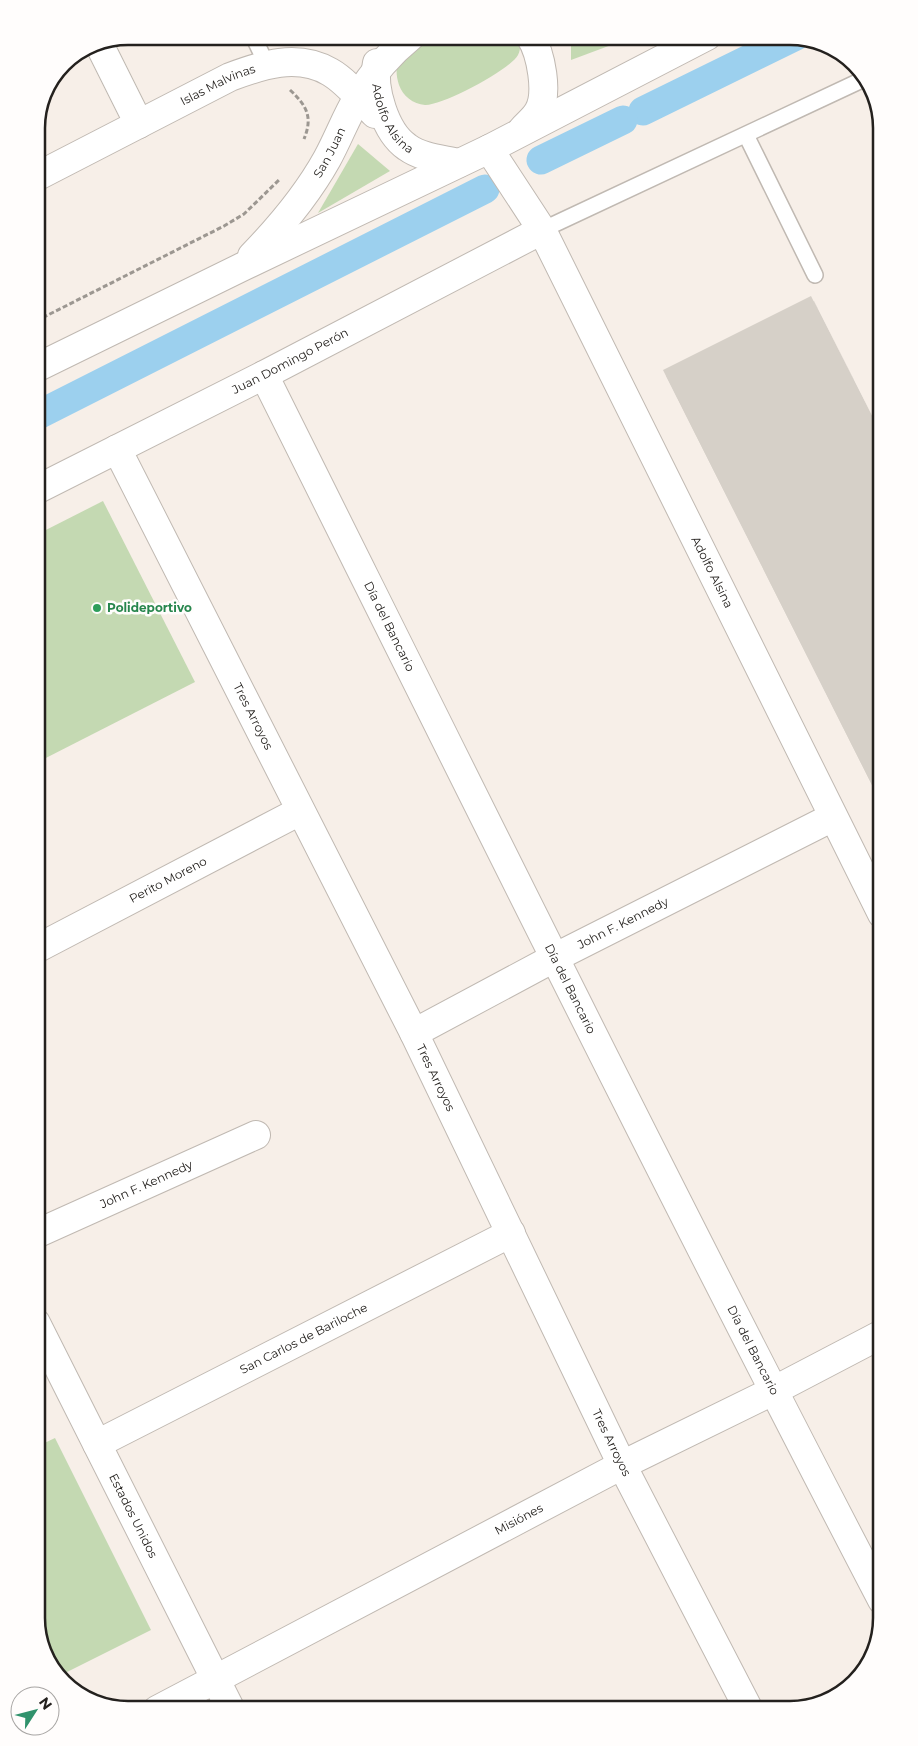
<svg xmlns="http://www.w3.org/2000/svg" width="918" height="1746" font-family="Montserrat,sans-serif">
  <defs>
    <filter id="shadow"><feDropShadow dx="3" dy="5.5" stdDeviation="0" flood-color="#0004"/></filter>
  </defs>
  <rect width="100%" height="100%" fill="#f7efe8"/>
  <!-- green -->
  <g fill="#c4d9b2">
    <path d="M 421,36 L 519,36 C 521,42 521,49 518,55 C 510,70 442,106 425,105 C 413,104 403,96 399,85 C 391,60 404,53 421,36 Z"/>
    <polygon points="571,36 631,36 630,38 571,60"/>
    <polygon points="358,144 390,171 318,213"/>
    <polygon points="103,501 195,682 36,763 36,535"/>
    <polygon points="55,1438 151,1630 61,1675 43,1653 36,1618 36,1447"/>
  </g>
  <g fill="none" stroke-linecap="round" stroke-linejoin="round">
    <!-- canal -->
    <g stroke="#9cd0ee" stroke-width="29">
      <polyline points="643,111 796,36"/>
      <polyline points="541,160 623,120"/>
      <polyline points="36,416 485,189"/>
    </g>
  </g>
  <!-- building -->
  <polygon fill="#d6d0c8" filter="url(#shadow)" points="811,296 882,436 882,805 663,370"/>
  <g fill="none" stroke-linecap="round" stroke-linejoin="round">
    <defs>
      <g id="lane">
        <polyline points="253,36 267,65"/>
        <polyline points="746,135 815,275"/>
        <polyline points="542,230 864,79"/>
      </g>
      <g id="street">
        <polyline points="98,42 139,124"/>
        <path id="s1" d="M 36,177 L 230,77 C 262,65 297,53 330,72 C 346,81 362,101 375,114"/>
        <path id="s2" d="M 264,375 C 468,784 670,1194 882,1600"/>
        <path id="s3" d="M 117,449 L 414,1033 L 622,1465 L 749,1710"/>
        <path id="s4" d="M 36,490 L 264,375 L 542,230"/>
        <path id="s5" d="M 36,949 L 300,811"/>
        <path id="s6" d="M 414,1033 L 554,958 L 833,817"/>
        <path id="s7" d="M 36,1234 L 256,1135"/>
        <path id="s8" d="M 36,1323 L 231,1710"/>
        <path id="s9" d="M 97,1444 L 511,1233"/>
        <path id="s10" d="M 157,1710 L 622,1465 L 773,1391 L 882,1334"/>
      </g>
      <g id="secondary">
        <path id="s11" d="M 377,63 C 372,88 385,132 407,147 C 422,158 442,159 459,163"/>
        <path d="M 522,130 C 527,124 534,119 538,112 C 549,94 541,53 530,36"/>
        <path id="s12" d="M 489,149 L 542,230 L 882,914"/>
        <path id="s13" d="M 252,256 C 280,227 307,195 327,159 C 338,139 346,117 358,97 C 372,74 390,53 411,36"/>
        <polyline points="36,368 242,267 489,149 707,36"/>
      </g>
    </defs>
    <!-- lane casing -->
    <use href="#lane" stroke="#c0b9b2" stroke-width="18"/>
    <!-- street casing -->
    <use href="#street" stroke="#c0b9b2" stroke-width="30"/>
    <!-- secondary casing -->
    <use href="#secondary" stroke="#c0b9b2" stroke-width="30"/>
    <!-- path -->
    <g stroke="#9c9791" stroke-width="3" stroke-dasharray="5 2.5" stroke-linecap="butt">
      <path d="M 290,90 C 307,106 313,117 304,139"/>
      <polyline points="36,321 224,226 244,214 279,180"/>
    </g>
    <!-- lane -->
    <use href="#lane" stroke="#fff" stroke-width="15"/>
    <!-- street -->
    <use href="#street" stroke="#fff" stroke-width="28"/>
    <!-- secondary -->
    <use href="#secondary" stroke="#fff" stroke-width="28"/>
  </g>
  <!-- markers -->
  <circle fill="#2e9e5b" stroke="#fffdfc" stroke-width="2" cx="97" cy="608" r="5"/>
  <g text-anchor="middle" stroke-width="5" stroke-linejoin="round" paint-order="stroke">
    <!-- street labels -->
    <g font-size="12" fill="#24211e" stroke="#fffdfc">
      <text dy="4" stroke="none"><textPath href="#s1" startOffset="204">Islas Malvinas</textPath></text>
      <text dy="4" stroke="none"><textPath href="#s11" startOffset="60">Adolfo Alsina</textPath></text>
      <text dy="4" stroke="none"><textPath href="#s13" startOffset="130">San Juan</textPath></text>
      <text dy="4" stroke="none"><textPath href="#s4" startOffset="285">Juan Domingo Perón</textPath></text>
      <text dy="4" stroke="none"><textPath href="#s12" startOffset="479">Adolfo Alsina</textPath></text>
      <text dy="4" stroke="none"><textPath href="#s2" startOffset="281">Día del Bancario</textPath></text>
      <text dy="4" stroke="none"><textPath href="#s3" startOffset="300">Tres Arroyos</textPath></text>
      <text dy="4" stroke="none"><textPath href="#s5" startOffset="149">Perito Moreno</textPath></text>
      <text dy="4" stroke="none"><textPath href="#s6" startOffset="236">John F. Kennedy</textPath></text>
      <text dy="4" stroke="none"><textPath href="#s2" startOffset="686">Día del Bancario</textPath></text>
      <text dy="4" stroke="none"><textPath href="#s3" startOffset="705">Tres Arroyos</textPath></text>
      <text dy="4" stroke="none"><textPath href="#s7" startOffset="121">John F. Kennedy</textPath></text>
      <text dy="4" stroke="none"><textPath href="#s9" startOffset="232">San Carlos de Bariloche</textPath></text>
      <text dy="4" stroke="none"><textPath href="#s2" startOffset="1091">Día del Bancario</textPath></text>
      <text dy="4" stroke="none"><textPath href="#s3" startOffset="1110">Tres Arroyos</textPath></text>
      <text dy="4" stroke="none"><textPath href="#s8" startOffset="216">Estados Unidos</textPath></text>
      <text dy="4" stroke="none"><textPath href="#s10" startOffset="409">Misiónes</textPath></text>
    </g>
    <!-- leisure labels -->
    <g font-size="12" font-weight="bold" fill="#27864d" stroke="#fffdfc" text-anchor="start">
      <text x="107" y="612">Polideportivo</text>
    </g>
  </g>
  <!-- crop -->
  <path d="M0 0H918V1746H0ZM128 45H790A83 83 0 0 1 873 128V1618A83 83 0 0 1 790 1701H128A83 83 0 0 1 45 1618V128A83 83 0 0 1 128 45Z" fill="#fffdfc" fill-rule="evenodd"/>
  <path fill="none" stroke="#24211e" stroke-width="2.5" d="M128 45H790A83 83 0 0 1 873 128V1618A83 83 0 0 1 790 1701H128A83 83 0 0 1 45 1618V128A83 83 0 0 1 128 45Z"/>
  <!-- north arrow -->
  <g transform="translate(35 1711) rotate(54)"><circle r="24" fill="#fffdfc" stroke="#a7a5a3"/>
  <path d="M0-4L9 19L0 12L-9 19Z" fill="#30926c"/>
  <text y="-8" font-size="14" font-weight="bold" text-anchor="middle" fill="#24211e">N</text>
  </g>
</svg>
